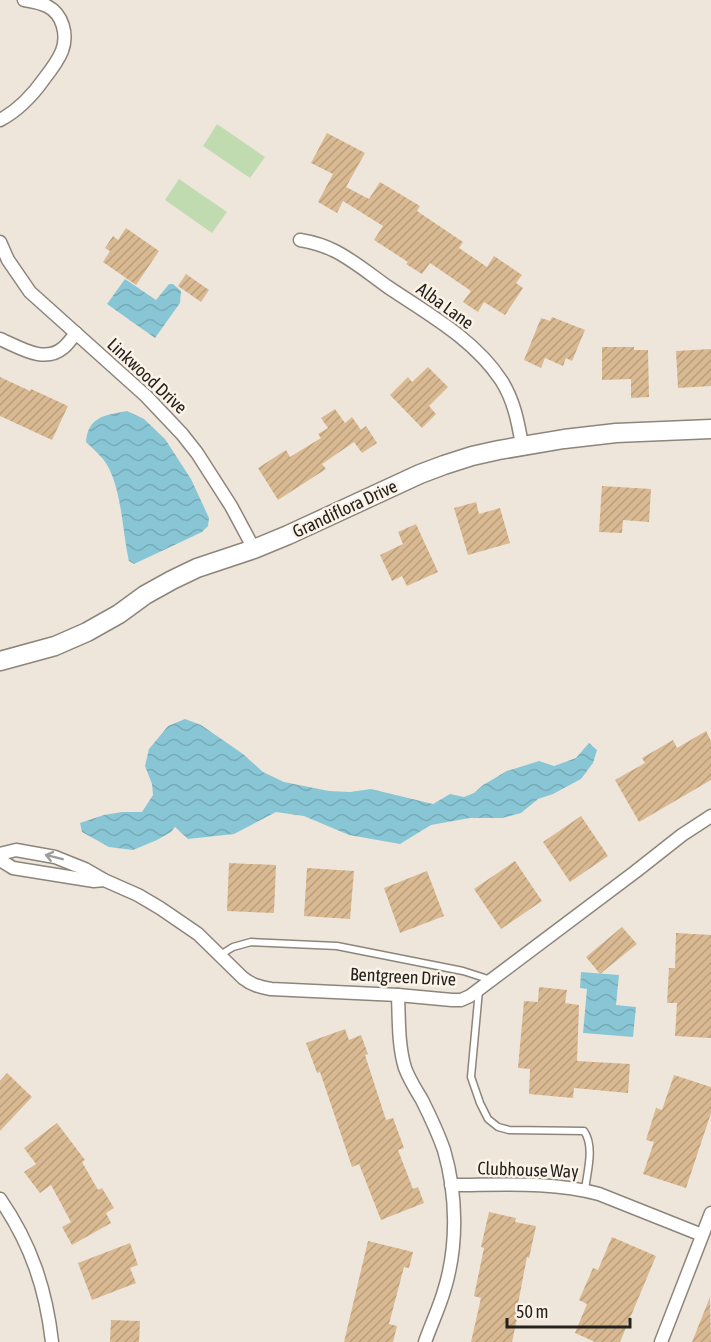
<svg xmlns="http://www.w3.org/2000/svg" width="711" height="1342" font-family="'Asap Condensed',sans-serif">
  <defs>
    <pattern id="water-waves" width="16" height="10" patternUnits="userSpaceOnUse" patternTransform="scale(1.5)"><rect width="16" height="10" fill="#89c6d5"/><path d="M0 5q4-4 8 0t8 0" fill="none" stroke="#76aab6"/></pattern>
    <pattern id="building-hatch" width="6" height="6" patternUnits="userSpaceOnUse" patternTransform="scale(1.5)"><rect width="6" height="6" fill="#d9b991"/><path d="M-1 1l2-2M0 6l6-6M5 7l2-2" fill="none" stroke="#ba9f7d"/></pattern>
  </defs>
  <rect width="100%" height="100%" fill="#efe6db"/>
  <!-- park -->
  <g fill="#c1dbb0">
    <polygon points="217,124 265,157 250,178 203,146"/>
    <polygon points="179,179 227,212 212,233 165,200"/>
  </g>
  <!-- water -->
  <g fill="url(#water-waves)">
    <polygon points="125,279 156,300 169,284 173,284 181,291 180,303 155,338 107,304"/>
    <path d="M 127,411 L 144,419 L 165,439 L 191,479 L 209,518 L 208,526 L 202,532 L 134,564 L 129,561 C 122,532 122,483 103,459 C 98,453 92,448 86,442 C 88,416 106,415 127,411 Z"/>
    <polygon points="185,719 201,725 243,754 263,772 284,782 329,791 350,792 371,789 433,804 450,794 464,797 474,793 483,785 507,771 539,761 554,766 576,758 589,743 597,750 593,763 581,779 553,794 538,799 521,813 502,818 470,818 431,825 400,844 349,835 304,816 276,812 234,834 188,839 175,827 171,832 157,840 133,850 109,847 82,832 80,823 104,815 122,812 142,812 153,795 152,784 145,766 149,749 168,726"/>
    <polygon points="581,972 619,975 616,1005 636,1007 633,1037 583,1033 587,989 580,988"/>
  </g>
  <!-- building -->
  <g fill="url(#building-hatch)">
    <polygon points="327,133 365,153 346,187 369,199 380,182 420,206 417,211 463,242 459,248 487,267 494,256 522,275 516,283 523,288 505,315 484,302 478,312 463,302 471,291 430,263 422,274 406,264 408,262 374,240 383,226 343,201 337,213 318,202 333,174 311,163"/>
    <polygon points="126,228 159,251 136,285 103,262 110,251 105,248 113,236 118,240"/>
    <polygon points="186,274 209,290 201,302 178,286"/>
    <polygon points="552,317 585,330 572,361 566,358 563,366 545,358 541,368 524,360 541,318 550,321"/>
    <polygon points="602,347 634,347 634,350 648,350 649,397 631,398 631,379 602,380"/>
    <polygon points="711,349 711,386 678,388 676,351"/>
    <polygon points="428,367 448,387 429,406 436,414 422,428 390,395 408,377 412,382"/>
    <polygon points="0,377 30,391 31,389 68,406 52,440 0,416"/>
    <polygon points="335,409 345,423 352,417 361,430 366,426 377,443 362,453 354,442 322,464 326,469 278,500 258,468 286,450 290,457 321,438 318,434 328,428 321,418"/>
    <polygon points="602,486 651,489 649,522 623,520 622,533 599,532"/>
    <polygon points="476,502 479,514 500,508 510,543 468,555 454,508"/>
    <polygon points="416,524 438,572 407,586 402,576 392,581 380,555 403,544 398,532"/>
    <polygon points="706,731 711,741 711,780 639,822 615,780 645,763 642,758 673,740 677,748"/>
    <polygon points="581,816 608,856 570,882 543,842"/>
    <polygon points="515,861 542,901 501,929 474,889"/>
    <polygon points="229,863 276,865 274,913 227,911"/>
    <polygon points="307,868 354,871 350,919 304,916"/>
    <polygon points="427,871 444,916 400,933 384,888"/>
    <polygon points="622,927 637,944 600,974 586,957"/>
    <polygon points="676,933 711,935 711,1038 675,1036 677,1003 667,1003 669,968 675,968"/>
    <polygon points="539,987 567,990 565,1003 579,1005 577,1061 630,1064 628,1093 574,1088 573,1098 529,1094 530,1069 518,1068 524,1001 538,1002"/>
    <polygon points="345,1029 349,1040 361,1035 368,1054 365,1055 386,1120 393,1118 404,1148 398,1150 413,1189 418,1187 424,1203 381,1220 359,1164 352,1167 320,1072 317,1073 306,1043"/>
    <polygon points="7,1073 32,1097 0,1131 0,1081"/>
    <polygon points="674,1075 711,1087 711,1113 686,1188 643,1174 654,1142 646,1140 656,1108 662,1110"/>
    <polygon points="57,1123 85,1160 82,1162 98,1190 102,1188 114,1208 106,1213 111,1223 72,1245 62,1227 71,1222 51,1185 40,1193 24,1172 36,1164 24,1148"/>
    <polygon points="489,1212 516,1218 515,1222 536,1226 529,1258 527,1257 516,1314 518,1314 512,1342 471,1342 481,1298 474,1296 484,1248 481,1247"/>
    <polygon points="612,1237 656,1256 620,1342 595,1342 575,1333 587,1304 579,1300 593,1268 598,1270"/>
    <polygon points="368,1241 413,1252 409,1268 404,1267 389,1324 397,1326 393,1342 344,1342"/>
    <polygon points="130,1243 138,1265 130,1268 136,1283 92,1300 78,1263"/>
    <polygon points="710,1297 711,1342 692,1342"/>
    <polygon points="111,1320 140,1321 139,1342 110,1342"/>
  </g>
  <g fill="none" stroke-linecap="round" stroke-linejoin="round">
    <defs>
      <g id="lane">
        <polyline points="220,955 233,947 251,942 337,946 463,971 491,980"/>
        <path d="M 479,990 L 471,1077 L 480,1103 L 488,1119 L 498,1127 L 509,1130 L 584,1131 C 595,1147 587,1172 585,1190"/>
      </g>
      <g id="street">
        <path d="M 0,120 C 19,110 32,96 44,79 C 51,70 58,61 62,51 C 68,35 63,14 47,6 C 40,3 32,1 24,0"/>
        <path d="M 300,240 C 312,242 323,245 335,251 C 353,260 371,275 388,287 C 428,314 474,339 501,380 C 514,400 518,422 522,445"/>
        <polyline points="0,242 8,260 30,292 146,396 182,434 197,453 231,506 254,549"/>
        <path d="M 0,339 C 19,347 44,364 63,348 C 68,344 72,338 76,333"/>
        <path d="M 0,854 L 16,850 L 55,857 L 85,869 L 104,880 L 138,895 L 160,908 L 198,934 L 243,978 C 252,985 260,987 271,989 L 398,995 L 452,1000 L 461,1000 L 470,996 L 635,872 L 682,835 L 711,816"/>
        <polyline points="0,860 13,868 94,881 104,880"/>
        <path d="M 398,995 C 399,1018 398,1045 405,1068 C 409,1079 416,1090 422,1100 C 430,1116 438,1133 444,1150 C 457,1195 458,1246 444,1291 C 439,1308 431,1325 425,1342"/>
        <path d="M 451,1185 C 500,1185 552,1181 599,1194 L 702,1235"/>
        <path d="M 0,1199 C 31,1244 46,1289 52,1342"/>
        <polyline points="661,1342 711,1213"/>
      </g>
      <polyline id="secondary" points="0,661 55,646 87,632 119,614 145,595 172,580 197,568 254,549 288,535 420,474 444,465 472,456 499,450 564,439 616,433 711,429"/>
    </defs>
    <!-- lane casing -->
    <use href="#lane" stroke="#8d857b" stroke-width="9"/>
    <!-- street casing -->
    <use href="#street" stroke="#8d857b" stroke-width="15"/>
    <!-- secondary casing -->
    <use href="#secondary" stroke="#8d857b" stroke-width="21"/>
    <!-- lane -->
    <use href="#lane" stroke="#fff" stroke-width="6"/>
    <!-- street -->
    <use href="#street" stroke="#fff" stroke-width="12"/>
    <!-- secondary -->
    <use href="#secondary" stroke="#fff" stroke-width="18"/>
  </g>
  <!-- one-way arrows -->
  <defs><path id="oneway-shaft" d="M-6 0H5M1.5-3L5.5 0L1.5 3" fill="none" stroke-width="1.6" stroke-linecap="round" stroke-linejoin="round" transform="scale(1.5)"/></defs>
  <use stroke="#9d9c9a" href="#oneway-shaft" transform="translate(54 857) rotate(-166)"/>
  <g text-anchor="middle" stroke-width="5" stroke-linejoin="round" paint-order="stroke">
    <!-- street labels -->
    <g font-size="18" fill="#25221e" stroke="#fcf3e8">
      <text transform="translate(445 306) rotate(36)" y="6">Alba Lane</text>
      <text transform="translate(147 376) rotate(43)" y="6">Linkwood Drive</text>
      <text transform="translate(345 509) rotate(-25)" y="6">Grandiflora Drive</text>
      <text transform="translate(403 977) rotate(3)" y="6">Bentgreen Drive</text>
      <text transform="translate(528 1170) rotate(2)" y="6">Clubhouse Way</text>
    </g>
  </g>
  <!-- scale -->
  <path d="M507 1318v9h123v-9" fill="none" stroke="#25221e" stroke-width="3"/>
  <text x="516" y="1318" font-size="18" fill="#25221e" stroke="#fcf3e8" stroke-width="4.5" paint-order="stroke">50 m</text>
</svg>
